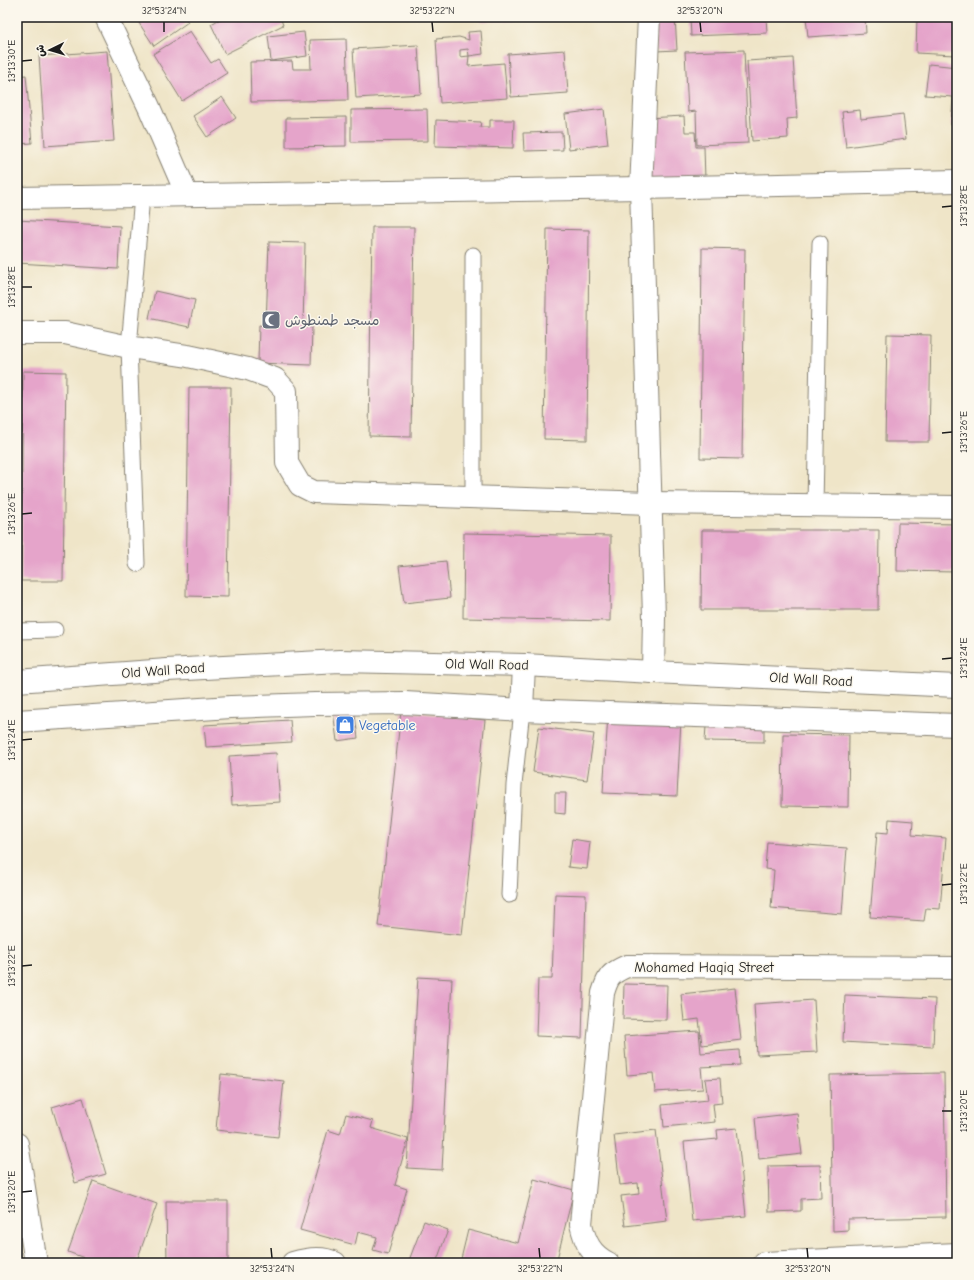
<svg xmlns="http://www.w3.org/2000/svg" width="974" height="1280" font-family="'Comic Neue','Playpen Sans Arabic',sans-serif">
  <rect width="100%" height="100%" fill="#fbf7ec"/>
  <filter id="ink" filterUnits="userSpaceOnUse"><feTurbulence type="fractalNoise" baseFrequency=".025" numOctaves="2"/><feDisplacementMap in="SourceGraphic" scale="8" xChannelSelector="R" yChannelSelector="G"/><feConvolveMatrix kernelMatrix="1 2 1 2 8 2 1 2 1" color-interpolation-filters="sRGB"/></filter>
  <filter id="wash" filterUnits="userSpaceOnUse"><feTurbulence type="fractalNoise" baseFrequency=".012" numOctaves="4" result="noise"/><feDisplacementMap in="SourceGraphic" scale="16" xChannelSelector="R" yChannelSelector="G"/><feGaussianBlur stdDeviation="0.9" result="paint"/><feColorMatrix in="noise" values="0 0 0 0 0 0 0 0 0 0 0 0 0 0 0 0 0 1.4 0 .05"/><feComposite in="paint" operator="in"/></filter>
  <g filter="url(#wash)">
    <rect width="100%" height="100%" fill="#efe5c8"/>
    <g id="blocks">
      <!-- building -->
      <g fill="#e5a4ca">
        <polygon points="148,17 184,17 188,22 154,46 139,23"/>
        <polygon points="224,17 280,17 283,25 225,54 211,24"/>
        <polygon points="481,17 514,17 514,21 480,21"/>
        <polygon points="654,17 675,17 677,50 656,51"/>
        <polygon points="690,17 766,17 767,33 691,36"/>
        <polygon points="806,17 865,17 866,33 808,37"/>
        <polygon points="917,17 957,17 957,39 955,39 955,55 916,53"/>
        <polygon points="190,31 211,63 218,59 227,73 182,101 153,54"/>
        <polygon points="481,31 483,54 469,56 468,49 460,50 460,57 469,56 468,66 504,63 507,98 440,103 436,39 459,37 469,40 468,32"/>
        <polygon points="304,32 307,56 271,61 268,36"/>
        <polygon points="346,39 348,100 251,102 250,62 292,61 293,69 311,69 310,40"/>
        <polygon points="418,45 421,94 356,98 353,49"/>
        <polygon points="565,50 568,93 511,97 508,54"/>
        <polygon points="744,50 748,143 697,145 696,111 688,112 685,52"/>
        <polygon points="107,51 114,141 45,146 39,56"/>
        <polygon points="793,58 797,118 787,119 788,138 752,141 747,61"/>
        <polygon points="929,64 957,67 957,126 951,125 953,97 925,95"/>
        <polygon points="26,75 32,143 17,144 17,76"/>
        <polygon points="222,97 236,118 207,137 193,116"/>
        <polygon points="427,109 428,141 351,142 351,110"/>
        <polygon points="604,109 608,144 569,149 565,114"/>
        <polygon points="860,110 861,119 903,114 906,139 846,147 842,112"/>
        <polygon points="684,116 685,132 695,132 696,147 704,147 705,180 650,183 647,118"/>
        <polygon points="346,117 346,146 286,147 286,118"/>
        <polygon points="436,120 481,122 480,127 490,127 490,120 514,120 513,148 435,146"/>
        <polygon points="562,132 563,150 524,151 523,133"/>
        <polygon points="17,220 120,226 118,269 17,263"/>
        <polygon points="372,227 414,227 411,437 369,436"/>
        <polygon points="547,229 589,230 587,440 544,439"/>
        <polygon points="269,242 305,243 303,327 312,327 311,365 258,363 259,325 266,326"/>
        <polygon points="702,248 745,249 742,459 700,458"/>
        <polygon points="155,291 195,300 189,327 149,318"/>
        <polygon points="887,334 931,335 929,442 885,442"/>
        <polygon points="23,371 66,372 63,581 21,581"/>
        <polygon points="189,387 231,387 228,597 186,596"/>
        <polygon points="898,523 957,524 957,572 897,571"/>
        <polygon points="702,530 879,530 878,610 701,610"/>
        <polygon points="464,533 611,536 610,621 463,618"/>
        <polygon points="446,561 450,598 404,603 399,566"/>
        <polygon points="17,567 19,567 18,597 17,597"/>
        <polygon points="354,708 358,738 337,741 333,711"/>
        <polygon points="401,711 485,720 462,935 378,926"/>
        <polygon points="608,715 681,719 677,796 603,793"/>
        <polygon points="290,720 292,742 206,747 204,725"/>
        <polygon points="706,726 764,727 764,742 705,741"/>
        <polygon points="539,727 594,734 587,780 533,772"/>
        <polygon points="783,734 849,735 848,807 782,806"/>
        <polygon points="276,753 280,802 232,805 229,756"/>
        <polygon points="555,793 566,793 565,814 555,813"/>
        <polygon points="889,819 913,821 912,835 946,838 940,909 926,908 924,921 870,917 877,832 888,833"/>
        <polygon points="572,839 590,842 587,869 568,867"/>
        <polygon points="767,842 847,848 842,914 771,908 774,870 765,869"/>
        <polygon points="555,894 586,895 582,1038 536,1036 538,979 552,979"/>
        <polygon points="418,977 452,979 442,1170 407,1168"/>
        <polygon points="624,984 667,985 666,1020 623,1019"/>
        <polygon points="735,988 741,1040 702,1045 699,1019 684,1021 681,994"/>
        <polygon points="845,995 935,999 933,1047 843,1042"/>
        <polygon points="814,1000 817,1052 757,1055 754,1004"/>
        <polygon points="699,1031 701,1053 739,1050 740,1065 701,1067 703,1089 655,1092 653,1073 627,1075 624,1036"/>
        <polygon points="944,1073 946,1217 848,1219 848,1230 833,1231 830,1075"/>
        <polygon points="221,1074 284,1081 278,1137 216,1130"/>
        <polygon points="720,1078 722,1103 713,1104 715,1122 664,1127 662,1105 708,1100 705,1079"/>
        <polygon points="83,1098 106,1174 75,1183 52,1107"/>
        <polygon points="797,1113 802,1154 759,1159 755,1118"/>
        <polygon points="346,1114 373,1121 371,1128 408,1139 395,1185 407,1189 388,1254 373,1250 377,1237 358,1232 355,1245 300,1230 328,1130 340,1134"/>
        <polygon points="737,1128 746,1216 692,1221 684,1142 718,1139 717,1130"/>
        <polygon points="656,1130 667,1221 625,1226 621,1196 639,1194 638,1183 620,1185 614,1135"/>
        <polygon points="820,1165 821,1198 801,1199 801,1211 769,1212 768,1166"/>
        <polygon points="534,1179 574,1190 556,1263 460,1263 468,1230 518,1243"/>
        <polygon points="93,1181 157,1204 136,1263 98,1263 68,1252"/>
        <polygon points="166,1201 228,1201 228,1263 167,1263"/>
        <polygon points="424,1221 448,1230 436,1263 408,1263"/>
      </g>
    </g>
  </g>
  <g filter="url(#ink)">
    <use href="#blocks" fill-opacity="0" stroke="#868072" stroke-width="1"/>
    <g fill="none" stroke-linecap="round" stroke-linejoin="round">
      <defs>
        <g id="service">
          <polyline points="473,255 473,497"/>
          <polyline points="815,506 820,243"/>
          <polyline points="137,564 129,347 142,196"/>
          <polyline points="17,631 55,630"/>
          <polyline points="509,895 514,785 522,710"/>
        </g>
        <g id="minor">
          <polyline points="106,17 149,107 187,195"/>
          <polyline points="649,17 641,188 654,617 653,672"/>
          <polyline points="17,198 641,188 957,181"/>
          <polyline points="17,333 65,333 129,347 188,356 248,369 275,379 286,391 287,463 300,485 314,492 651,503 957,507"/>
          <polyline points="17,1144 36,1263"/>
          <path d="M 293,1263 C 306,1259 322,1256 335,1263"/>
          <path d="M 608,1263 C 591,1255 585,1242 581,1224 L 603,993 C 608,976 611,973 627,966 L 957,968"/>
          <polyline points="764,1263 957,1254"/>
        </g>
        <g id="primary">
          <polyline points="17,681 167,670 340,661 524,665 653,672 957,686"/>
          <polyline points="522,710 524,665"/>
          <polyline points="17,721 231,707 315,704 405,703 522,710 957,725"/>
        </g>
      </defs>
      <!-- service casing -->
      <use href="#service" stroke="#868072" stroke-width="17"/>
      <!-- minor casing -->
      <use href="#minor" stroke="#868072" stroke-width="24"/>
      <!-- primary casing -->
      <use href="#primary" stroke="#868072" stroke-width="24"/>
      <!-- service -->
      <use href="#service" stroke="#fff" stroke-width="15"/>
      <!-- minor -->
      <use href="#minor" stroke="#fff" stroke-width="22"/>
      <!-- primary -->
      <use href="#primary" stroke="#fff" stroke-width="22"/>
    </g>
  </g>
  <!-- ticks -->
  <path fill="none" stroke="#1c1c1c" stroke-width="1.5" d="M 164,22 L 164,32M 432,22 L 433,32M 700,22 L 701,32M 22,61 L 32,60M 942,207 L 952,206M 22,287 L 32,287M 942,433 L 952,432M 22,514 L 32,513M 942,659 L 952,658M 22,740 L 32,739M 942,885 L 952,884M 22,966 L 32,965M 942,1111 L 952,1111M 22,1192 L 32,1191M 271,1248 L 272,1258M 539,1248 L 540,1258M 807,1248 L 808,1258"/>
  <!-- icons -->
  <defs>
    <symbol id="mosque-square" viewBox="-11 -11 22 22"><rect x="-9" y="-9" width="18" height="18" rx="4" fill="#6b7280" stroke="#fbf7ec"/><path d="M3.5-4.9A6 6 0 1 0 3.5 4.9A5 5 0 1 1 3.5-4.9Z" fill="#fff"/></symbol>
    <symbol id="shop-square" viewBox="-11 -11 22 22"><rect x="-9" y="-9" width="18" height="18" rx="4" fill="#3f7fe0" stroke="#fbf7ec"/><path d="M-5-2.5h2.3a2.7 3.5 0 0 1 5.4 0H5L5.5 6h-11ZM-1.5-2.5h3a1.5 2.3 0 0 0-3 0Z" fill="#fff"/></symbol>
  </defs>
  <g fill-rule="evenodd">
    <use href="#mosque-square" x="260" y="309" width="22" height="22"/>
    <use href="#shop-square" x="334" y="714" width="22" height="22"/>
  </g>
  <g text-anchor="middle" stroke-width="3" stroke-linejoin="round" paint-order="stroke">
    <!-- worship labels -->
    <g font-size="14" fill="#5b616d" stroke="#fbf7ec" text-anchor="start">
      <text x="285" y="325">مسجد طمنطوش</text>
    </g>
    <!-- street labels -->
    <g font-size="14" fill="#1c1c1c" stroke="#fbf7ec">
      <text transform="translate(487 664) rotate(1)" y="5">Old Wall Road</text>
      <text transform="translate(163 670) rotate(-4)" y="5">Old Wall Road</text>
      <text transform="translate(811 679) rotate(3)" y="5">Old Wall Road</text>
      <text x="704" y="972">Mohamed Haqiq Street</text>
    </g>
    <!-- shop labels -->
    <g font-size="14" fill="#366cbe" stroke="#fbf7ec" text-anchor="start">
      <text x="359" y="730">Vegetable</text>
    </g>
  </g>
  <!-- margin -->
  <rect width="974" height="1280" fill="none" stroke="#fbf7ec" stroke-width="44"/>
  <!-- north arrow -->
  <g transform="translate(50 50) rotate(265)" stroke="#fbf7ec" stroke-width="3" paint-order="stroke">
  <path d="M0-3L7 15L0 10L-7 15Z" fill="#1c1c1c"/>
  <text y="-6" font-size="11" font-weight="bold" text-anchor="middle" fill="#1c1c1c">ش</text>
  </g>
  <rect x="22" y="22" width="930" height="1236" fill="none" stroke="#1c1c1c" stroke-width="1.5"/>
  <g font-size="10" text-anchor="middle" fill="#1c1c1c">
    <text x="164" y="14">32°53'24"N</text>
    <text x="432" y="14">32°53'22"N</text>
    <text x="700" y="14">32°53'20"N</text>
    <text transform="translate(11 61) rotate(-90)" y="4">13°13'30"E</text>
    <text transform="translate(963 206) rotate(-90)" y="4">13°13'28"E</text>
    <text transform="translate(11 287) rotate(-90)" y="4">13°13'28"E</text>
    <text transform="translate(963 432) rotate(-90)" y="4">13°13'26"E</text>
    <text transform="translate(11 514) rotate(-90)" y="4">13°13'26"E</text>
    <text transform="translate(963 658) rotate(-90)" y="4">13°13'24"E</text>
    <text transform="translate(11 740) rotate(-90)" y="4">13°13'24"E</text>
    <text transform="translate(963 884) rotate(-90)" y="4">13°13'22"E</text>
    <text transform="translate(11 966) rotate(-90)" y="4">13°13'22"E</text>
    <text transform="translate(963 1111) rotate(-90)" y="4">13°13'20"E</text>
    <text transform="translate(11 1192) rotate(-90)" y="4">13°13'20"E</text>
    <text x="272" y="1272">32°53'24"N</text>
    <text x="540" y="1272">32°53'22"N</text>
    <text x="808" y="1272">32°53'20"N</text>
  </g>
</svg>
